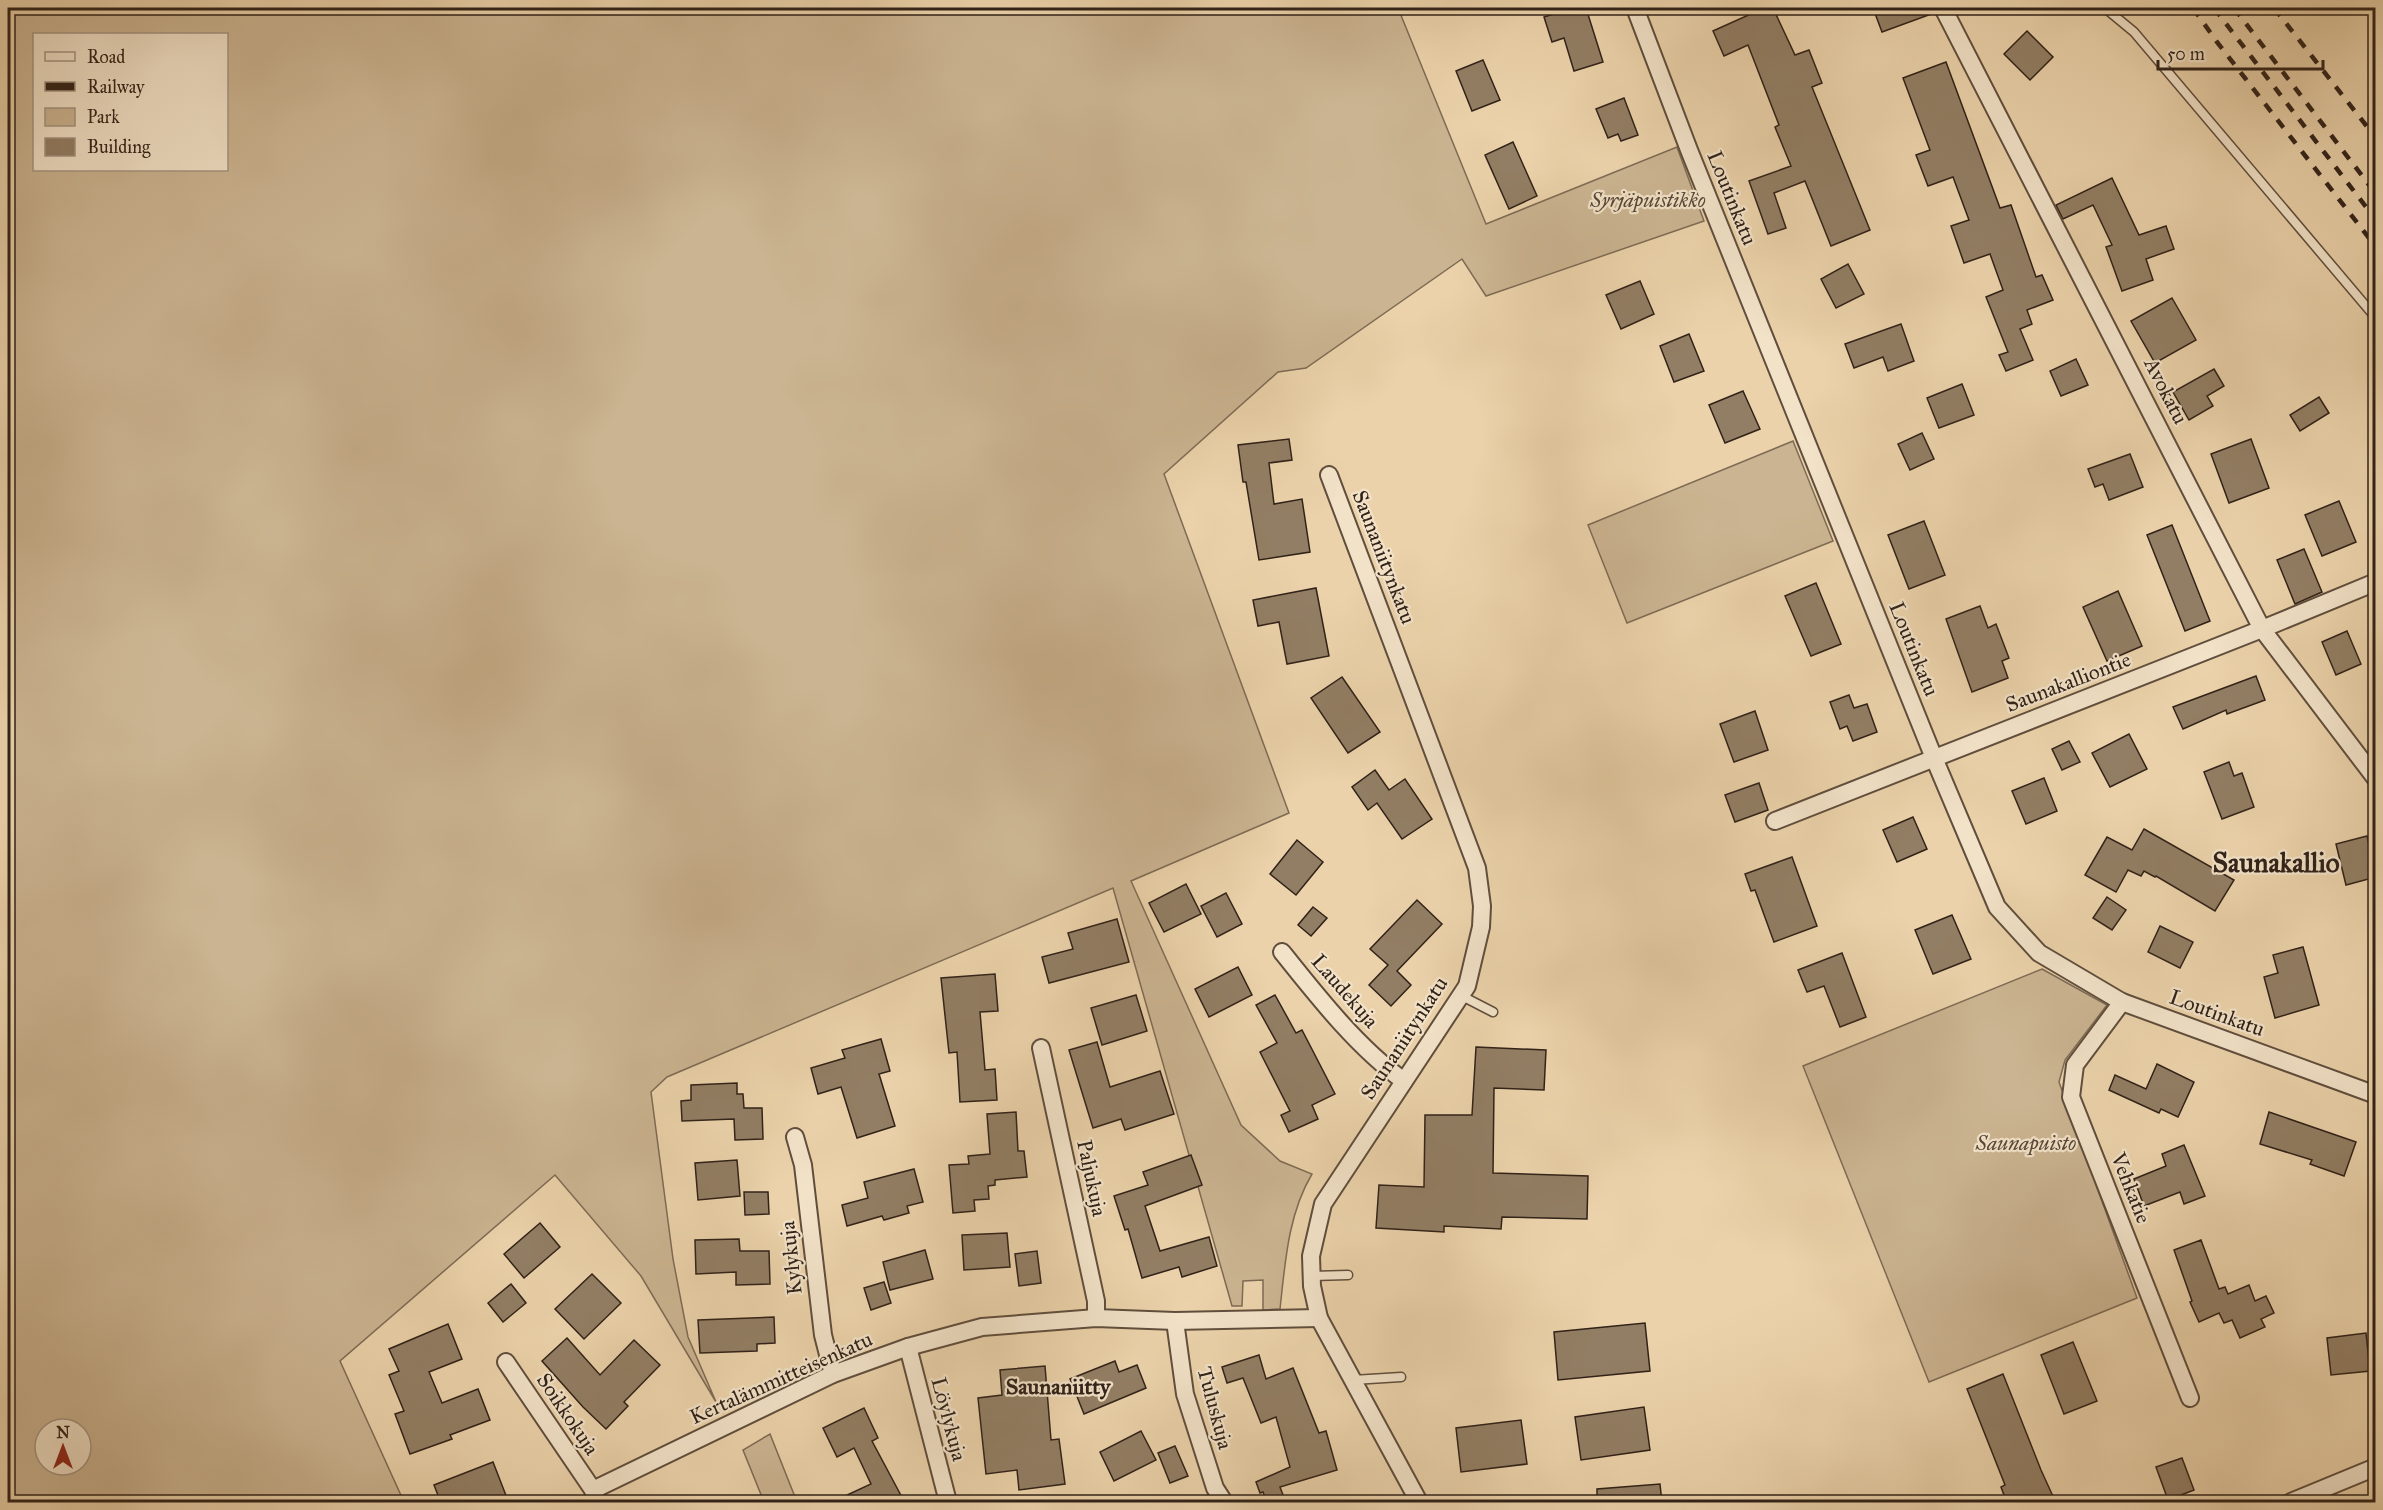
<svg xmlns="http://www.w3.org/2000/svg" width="2383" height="1510" font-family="'IM FELL Great Primer',serif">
  <rect width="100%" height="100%" fill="#ebd2aa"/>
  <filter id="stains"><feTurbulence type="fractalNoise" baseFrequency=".00333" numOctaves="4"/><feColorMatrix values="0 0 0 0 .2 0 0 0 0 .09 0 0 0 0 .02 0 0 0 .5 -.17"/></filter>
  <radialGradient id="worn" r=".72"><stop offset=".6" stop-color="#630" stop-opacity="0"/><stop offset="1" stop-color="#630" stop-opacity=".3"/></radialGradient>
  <!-- green -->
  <g fill="#cbb491" stroke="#7e6b55" stroke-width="1.5" fill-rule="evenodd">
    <path d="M 8,8 L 1398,8 L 1486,224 L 1677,147 L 1704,221 L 1486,296 L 1462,259 L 1306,368 L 1278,372 L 1164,474 L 1289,813 L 1131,881 L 1241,1125 L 1280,1161 L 1312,1174 C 1288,1214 1285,1264 1280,1309 L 1263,1310 L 1263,1280 L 1243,1281 L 1242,1306 L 1232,1306 L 1113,888 L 667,1077 L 651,1092 L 673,1259 L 688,1337 L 716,1402 L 641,1276 L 555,1175 L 340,1361 L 404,1502 L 8,1502 ZM 34,34 L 226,34 L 226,170 L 34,170 ZM 45,1429 L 81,1429 L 81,1465 L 45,1465 Z"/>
    <polygon points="1793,441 1833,541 1627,623 1588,525"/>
    <polygon points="2042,969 2107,1005 2065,1060 2059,1082 2137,1298 1929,1382 1803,1066"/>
    <polygon points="770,1434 797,1502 764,1502 743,1450"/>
  </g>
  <!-- building -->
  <g fill="#927e64" stroke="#312219" stroke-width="1.5">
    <polygon points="1573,8 1586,8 1603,62 1574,71 1564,38 1552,42 1544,17"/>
    <polygon points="1764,8 1773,8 1795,55 1809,50 1822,83 1812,87 1870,230 1831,246 1805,181 1774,193 1786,228 1768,234 1749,181 1791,166 1775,127 1779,125 1748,45 1724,56 1713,31"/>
    <polygon points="1873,8 1933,8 1934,13 1882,32"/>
    <polygon points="2027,31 2053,57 2030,80 2004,54"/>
    <polygon points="1483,60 1500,100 1472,111 1456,71"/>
    <polygon points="1946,62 2000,208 2011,205 2036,277 2042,275 2053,300 2027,310 2032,324 2020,329 2033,360 2006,371 1999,355 2008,352 1986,297 2003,290 1990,254 1964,263 1951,226 1969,220 1953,177 1928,186 1916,155 1930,150 1903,78"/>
    <polygon points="1624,98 1638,135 1621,141 1618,134 1608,138 1596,109"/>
    <polygon points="1513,142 1537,196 1509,209 1485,155"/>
    <polygon points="2112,178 2139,235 2166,226 2174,249 2146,259 2153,280 2122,291 2106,247 2112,245 2093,205 2063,219 2056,205"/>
    <polygon points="1848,264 1864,294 1836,308 1821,279"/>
    <polygon points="1640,281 1654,314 1621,329 1606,295"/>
    <polygon points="2172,298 2196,340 2155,363 2131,321"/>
    <polygon points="1901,324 1914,361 1888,371 1883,357 1854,368 1845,344"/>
    <polygon points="1689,334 1704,371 1674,382 1660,346"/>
    <polygon points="2076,359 2088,385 2061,396 2050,371"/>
    <polygon points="2214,369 2224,386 2207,396 2213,406 2189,420 2173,392"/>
    <polygon points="1962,384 1974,415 1939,428 1927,398"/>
    <polygon points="1743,391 1760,429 1725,443 1709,405"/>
    <polygon points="2319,397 2329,413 2300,431 2290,415"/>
    <polygon points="1922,433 1934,459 1910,470 1898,444"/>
    <polygon points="1289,439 1292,460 1269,463 1274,504 1302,499 1310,552 1259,560 1246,482 1243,482 1238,445"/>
    <polygon points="2251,439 2269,488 2229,503 2211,454"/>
    <polygon points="2130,454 2143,487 2109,500 2103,484 2095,487 2088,469"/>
    <polygon points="2339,501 2356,542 2322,556 2305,515"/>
    <polygon points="1924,521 1945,575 1909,589 1888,535"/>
    <polygon points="2172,525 2210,621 2185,631 2147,535"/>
    <polygon points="2304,549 2322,592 2295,604 2277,560"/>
    <polygon points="1816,583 1841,644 1811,656 1785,596"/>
    <polygon points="1316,588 1329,656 1287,664 1279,622 1258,626 1253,600"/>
    <polygon points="2118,591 2142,646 2107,661 2083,607"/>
    <polygon points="1980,606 1988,628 1996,624 2009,658 2002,661 2008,678 1972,692 1946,619"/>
    <polygon points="2347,631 2361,664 2336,675 2322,642"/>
    <polygon points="2256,676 2265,700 2227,714 2226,710 2183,729 2173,707"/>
    <polygon points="1342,677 1380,732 1348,753 1311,698"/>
    <polygon points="1849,695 1854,708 1867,704 1877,732 1853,741 1847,726 1840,729 1830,702"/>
    <polygon points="1755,711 1768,750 1734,762 1720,724"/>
    <polygon points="2129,734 2147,769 2110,787 2092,753"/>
    <polygon points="2069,741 2080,762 2062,770 2052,749"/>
    <polygon points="2229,762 2234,776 2242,773 2254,807 2222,819 2204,772"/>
    <polygon points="1375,770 1389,790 1405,779 1432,819 1402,839 1377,803 1368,810 1352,787"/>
    <polygon points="2044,778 2057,811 2026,824 2012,791"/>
    <polygon points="1759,783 1768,810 1735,822 1725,795"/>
    <polygon points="1913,817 1927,849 1897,862 1883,830"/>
    <polygon points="2144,829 2234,880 2215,911 2156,876 2155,877 2144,871 2141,876 2128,870 2116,892 2085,875 2107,837 2132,850"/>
    <polygon points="2367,836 2376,877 2346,885 2336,844"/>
    <polygon points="1297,840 1323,862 1296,895 1270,874"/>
    <polygon points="1792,857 1817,926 1774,942 1755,890 1751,891 1745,874"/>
    <polygon points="1186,884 1201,914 1164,932 1149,903"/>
    <polygon points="1226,893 1242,924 1217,937 1201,906"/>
    <polygon points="2107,897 2126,910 2112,930 2093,918"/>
    <polygon points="1417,900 1442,924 1397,971 1411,985 1391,1006 1369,985 1388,965 1370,949"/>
    <polygon points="1313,907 1327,918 1311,936 1298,925"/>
    <polygon points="1952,915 1971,959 1933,974 1915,930"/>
    <polygon points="1117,919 1129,962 1049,983 1042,957 1073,949 1068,933"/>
    <polygon points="2160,926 2193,942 2180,968 2148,952"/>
    <polygon points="2303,947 2319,1005 2275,1018 2264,977 2278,973 2273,955"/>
    <polygon points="1842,953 1866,1017 1840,1027 1824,986 1807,992 1798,970"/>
    <polygon points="1238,967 1252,995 1209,1017 1195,989"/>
    <polygon points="995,974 998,1011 980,1012 985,1070 995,1069 997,1100 960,1102 957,1052 949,1053 941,978"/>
    <polygon points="1136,995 1147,1031 1102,1045 1091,1008"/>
    <polygon points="1275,995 1296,1033 1302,1030 1335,1094 1312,1105 1318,1119 1289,1132 1281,1115 1290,1111 1260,1052 1277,1043 1256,1005"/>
    <polygon points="881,1039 890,1071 879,1074 895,1126 857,1138 841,1087 818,1094 811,1068 845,1058 842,1050"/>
    <polygon points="1097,1042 1110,1087 1160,1071 1174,1114 1125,1130 1121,1119 1093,1128 1069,1050"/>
    <polygon points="1476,1047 1546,1050 1544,1090 1494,1088 1493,1173 1588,1176 1587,1219 1502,1217 1501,1229 1444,1226 1444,1232 1376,1228 1379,1185 1424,1187 1425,1115 1472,1115"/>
    <polygon points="2157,1064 2194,1082 2178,1117 2161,1109 2159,1113 2109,1090 2115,1075 2146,1089"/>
    <polygon points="737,1083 737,1094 743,1094 744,1108 762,1108 763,1139 735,1140 734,1119 682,1121 681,1101 691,1100 691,1085"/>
    <polygon points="1016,1112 1018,1151 1024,1151 1027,1177 995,1180 995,1185 988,1186 989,1199 974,1200 975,1211 953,1213 949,1165 969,1164 968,1156 990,1154 987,1114"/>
    <polygon points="2269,1112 2356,1142 2344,1176 2310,1164 2312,1160 2260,1144"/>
    <polygon points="2184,1145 2205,1196 2184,1204 2180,1192 2144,1206 2134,1179 2166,1166 2162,1154"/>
    <polygon points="1191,1155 1202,1185 1145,1206 1160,1251 1209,1237 1217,1266 1182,1277 1179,1267 1142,1278 1128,1229 1125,1230 1114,1196 1148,1185 1143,1172"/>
    <polygon points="737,1160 740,1196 698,1200 695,1163"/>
    <polygon points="914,1169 923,1202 907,1206 909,1213 884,1220 882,1216 847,1226 842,1205 868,1198 864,1182"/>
    <polygon points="744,1192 768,1192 769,1214 745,1215"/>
    <polygon points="540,1223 560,1247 524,1278 504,1254"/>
    <polygon points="1007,1233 1010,1267 964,1270 962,1235"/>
    <polygon points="739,1239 740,1251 769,1251 770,1284 736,1285 736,1272 696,1274 695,1240"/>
    <polygon points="2201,1240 2219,1289 2225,1287 2228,1294 2249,1285 2255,1301 2266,1296 2274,1313 2261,1319 2265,1327 2240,1338 2232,1320 2224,1323 2219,1313 2199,1322 2190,1302 2192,1301 2174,1250"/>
    <polygon points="925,1250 933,1279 890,1290 883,1262"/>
    <polygon points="1037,1251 1041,1283 1019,1286 1015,1254"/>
    <polygon points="592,1274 621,1303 584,1339 555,1309"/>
    <polygon points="884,1282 891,1303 871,1310 864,1288"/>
    <polygon points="511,1284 526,1303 503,1322 488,1303"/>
    <polygon points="774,1317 775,1343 757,1344 757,1351 700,1353 698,1320"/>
    <polygon points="1645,1323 1650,1371 1558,1380 1554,1332"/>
    <polygon points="448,1324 462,1359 429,1372 442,1403 478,1389 490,1420 450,1435 452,1439 410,1454 395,1414 404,1411 389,1375 399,1371 389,1349"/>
    <polygon points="2366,1333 2370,1371 2331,1375 2327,1338"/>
    <polygon points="567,1338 600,1375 634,1340 660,1365 624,1402 628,1406 606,1429 583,1407 542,1361"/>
    <polygon points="2073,1342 2097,1401 2064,1414 2041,1355"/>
    <polygon points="1259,1355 1266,1379 1293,1368 1319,1433 1326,1431 1337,1470 1280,1487 1286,1503 1267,1503 1263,1492 1260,1493 1256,1482 1290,1467 1276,1417 1261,1423 1243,1378 1227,1383 1222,1367"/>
    <polygon points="1115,1361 1119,1372 1137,1365 1146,1388 1084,1414 1070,1379"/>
    <polygon points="1045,1366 1051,1440 1059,1439 1065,1484 1019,1490 1017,1470 986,1474 978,1398 1002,1395 1000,1370"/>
    <polygon points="2003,1374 2041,1470 2056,1503 2007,1503 2001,1487 2005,1485 1967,1389"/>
    <polygon points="1644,1407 1650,1450 1581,1460 1575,1417"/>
    <polygon points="864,1408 878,1438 872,1441 905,1503 830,1503 871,1484 854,1448 837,1457 823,1428"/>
    <polygon points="1521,1420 1527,1464 1461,1472 1456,1428"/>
    <polygon points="1141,1431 1156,1460 1114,1481 1100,1452"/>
    <polygon points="1175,1446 1188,1476 1170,1483 1158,1453"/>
    <polygon points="2182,1458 2194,1490 2168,1500 2156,1467"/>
    <polygon points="493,1462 507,1498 495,1503 441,1503 434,1485"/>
    <polygon points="1660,1484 1662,1503 1597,1503 1597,1489"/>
  </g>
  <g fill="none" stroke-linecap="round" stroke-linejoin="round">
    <defs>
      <g id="service">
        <polyline points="2105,8 2134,32 2376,318"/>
        <polyline points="1460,995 1493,1012"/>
        <polyline points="1312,1276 1348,1275"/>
        <polyline points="1353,1380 1401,1377"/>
      </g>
      <g id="minor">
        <polyline points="1635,8 1689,150 1934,758 1997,907 2039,953 2122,1002 2376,1095"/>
        <polyline points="1943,8 2262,629 2376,779"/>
        <polyline points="1329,475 1477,868 1482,906 1481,927 1467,986 1323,1204 1311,1256 1312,1286 1319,1318 1419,1502"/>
        <polyline points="1775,821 2262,629 2376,582"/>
        <path d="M 1282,952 C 1317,996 1358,1048 1404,1081"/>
        <polyline points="2122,1002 2075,1065 2071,1097 2190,1398"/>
        <polyline points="1041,1048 1096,1301 1096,1318"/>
        <polyline points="795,1137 803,1165 823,1335 833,1374"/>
        <polyline points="1175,1321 1185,1394 1215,1488 1224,1502"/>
        <polyline points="908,1347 948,1502"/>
        <polyline points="506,1362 593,1490 597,1502"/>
        <polyline points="593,1490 833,1374 908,1347 982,1327 1096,1318 1175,1321 1319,1318"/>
        <polyline points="2291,1502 2376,1467"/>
      </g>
    </defs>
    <!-- service casing -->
    <use href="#service" stroke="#604e3d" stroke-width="11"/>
    <!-- minor casing -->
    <use href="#minor" stroke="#604e3d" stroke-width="20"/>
    <!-- service -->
    <use href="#service" stroke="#f2e2c8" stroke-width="8"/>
    <!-- minor -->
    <use href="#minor" stroke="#f2e2c8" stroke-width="16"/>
    <!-- rail -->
    <g stroke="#312219" stroke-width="4.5" stroke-dasharray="10 10" stroke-linecap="butt">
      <polyline points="2193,8 2217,42 2376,247"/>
      <polyline points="2214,8 2376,220"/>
      <polyline points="2234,8 2376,194"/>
      <polyline points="2274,8 2376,138"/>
    </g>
  </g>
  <g text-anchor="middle" stroke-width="4.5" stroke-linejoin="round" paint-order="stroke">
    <!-- street labels -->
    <g font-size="21" fill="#312219" stroke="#f2e2c8">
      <text transform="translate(1732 198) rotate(68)" y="7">Loutinkatu</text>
      <text transform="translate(2166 391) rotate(63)" y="7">Avokatu</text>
      <text transform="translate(1384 557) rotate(69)" y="7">Saunaniitynkatu</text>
      <text transform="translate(1914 649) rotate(68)" y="7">Loutinkatu</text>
      <text transform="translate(2068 682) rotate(-21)" y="7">Saunakalliontie</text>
      <text transform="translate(1345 991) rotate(49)" y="7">Laudekuja</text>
      <text transform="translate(2217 1013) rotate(20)" y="7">Loutinkatu</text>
      <text transform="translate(1404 1038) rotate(-57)" y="7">Saunaniitynkatu</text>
      <text transform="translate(1092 1178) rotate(78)" y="7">Paljukuja</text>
      <text transform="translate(2131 1188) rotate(68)" y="7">Vehkatie</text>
      <text transform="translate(791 1258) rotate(-96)" y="7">Kylykuja</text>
      <text transform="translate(781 1378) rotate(-24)" y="7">Kertalämmitteisenkatu</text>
      <text transform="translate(1215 1408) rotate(75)" y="7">Tuluskuja</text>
      <text transform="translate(568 1414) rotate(56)" y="7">Soikkokuja</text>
      <text transform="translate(949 1419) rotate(75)" y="7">Löylykuja</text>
    </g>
    <!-- park labels -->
    <g font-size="21" font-style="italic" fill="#584637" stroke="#f2e2c8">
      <text x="1648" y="207">Syrjäpuistikko</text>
      <text x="2026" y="1150">Saunapuisto</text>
    </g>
    <!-- neighbourhood labels -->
    <g font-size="22" font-weight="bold" fill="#312219" stroke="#f2e2c8">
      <text x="1058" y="1394">Saunaniitty</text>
    </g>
    <!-- district labels -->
    <g font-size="27" font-weight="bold" fill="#312219" stroke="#f2e2c8">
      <text x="2276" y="872">Saunakallio</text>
    </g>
  </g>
  <!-- margin -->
  <rect width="2383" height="1510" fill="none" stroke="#ebd2aa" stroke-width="30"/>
  <rect x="9" y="9" width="2365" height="1492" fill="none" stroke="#312219" stroke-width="3"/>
  <rect x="15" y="15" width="2353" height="1480" fill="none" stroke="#312219" stroke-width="1.5"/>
  <!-- legend -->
  <rect x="33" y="33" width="195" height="138" fill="#f2e2c8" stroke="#a59582" stroke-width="1.5"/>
  <rect x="45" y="52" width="30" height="9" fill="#f2e2c8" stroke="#a59582" stroke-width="1.5"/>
  <text x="87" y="63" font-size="18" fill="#312219">Road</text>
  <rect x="45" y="82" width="30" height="9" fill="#312219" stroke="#a59582" stroke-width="1.5"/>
  <text x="87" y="93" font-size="18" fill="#312219">Railway</text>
  <rect x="45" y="108" width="30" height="18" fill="#cbb491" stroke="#a59582" stroke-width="1.5"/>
  <text x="87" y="123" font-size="18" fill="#312219">Park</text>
  <rect x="45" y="138" width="30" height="18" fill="#927e64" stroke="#a59582" stroke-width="1.5"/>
  <text x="87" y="153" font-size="18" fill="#312219">Building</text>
  <!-- north arrow -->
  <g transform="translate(63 1447)"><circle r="28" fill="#f2e2c8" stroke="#a59582" stroke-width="1.5"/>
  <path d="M0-4.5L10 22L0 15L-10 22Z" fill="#8f2418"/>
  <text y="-9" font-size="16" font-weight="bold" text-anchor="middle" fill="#312219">N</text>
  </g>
  <!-- scale -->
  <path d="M2158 60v9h165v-9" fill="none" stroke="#312219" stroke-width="3"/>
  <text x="2167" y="60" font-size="18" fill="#312219" stroke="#f2e2c8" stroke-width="4.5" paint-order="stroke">50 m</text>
  <rect width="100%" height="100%" filter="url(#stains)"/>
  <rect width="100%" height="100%" fill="url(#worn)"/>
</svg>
